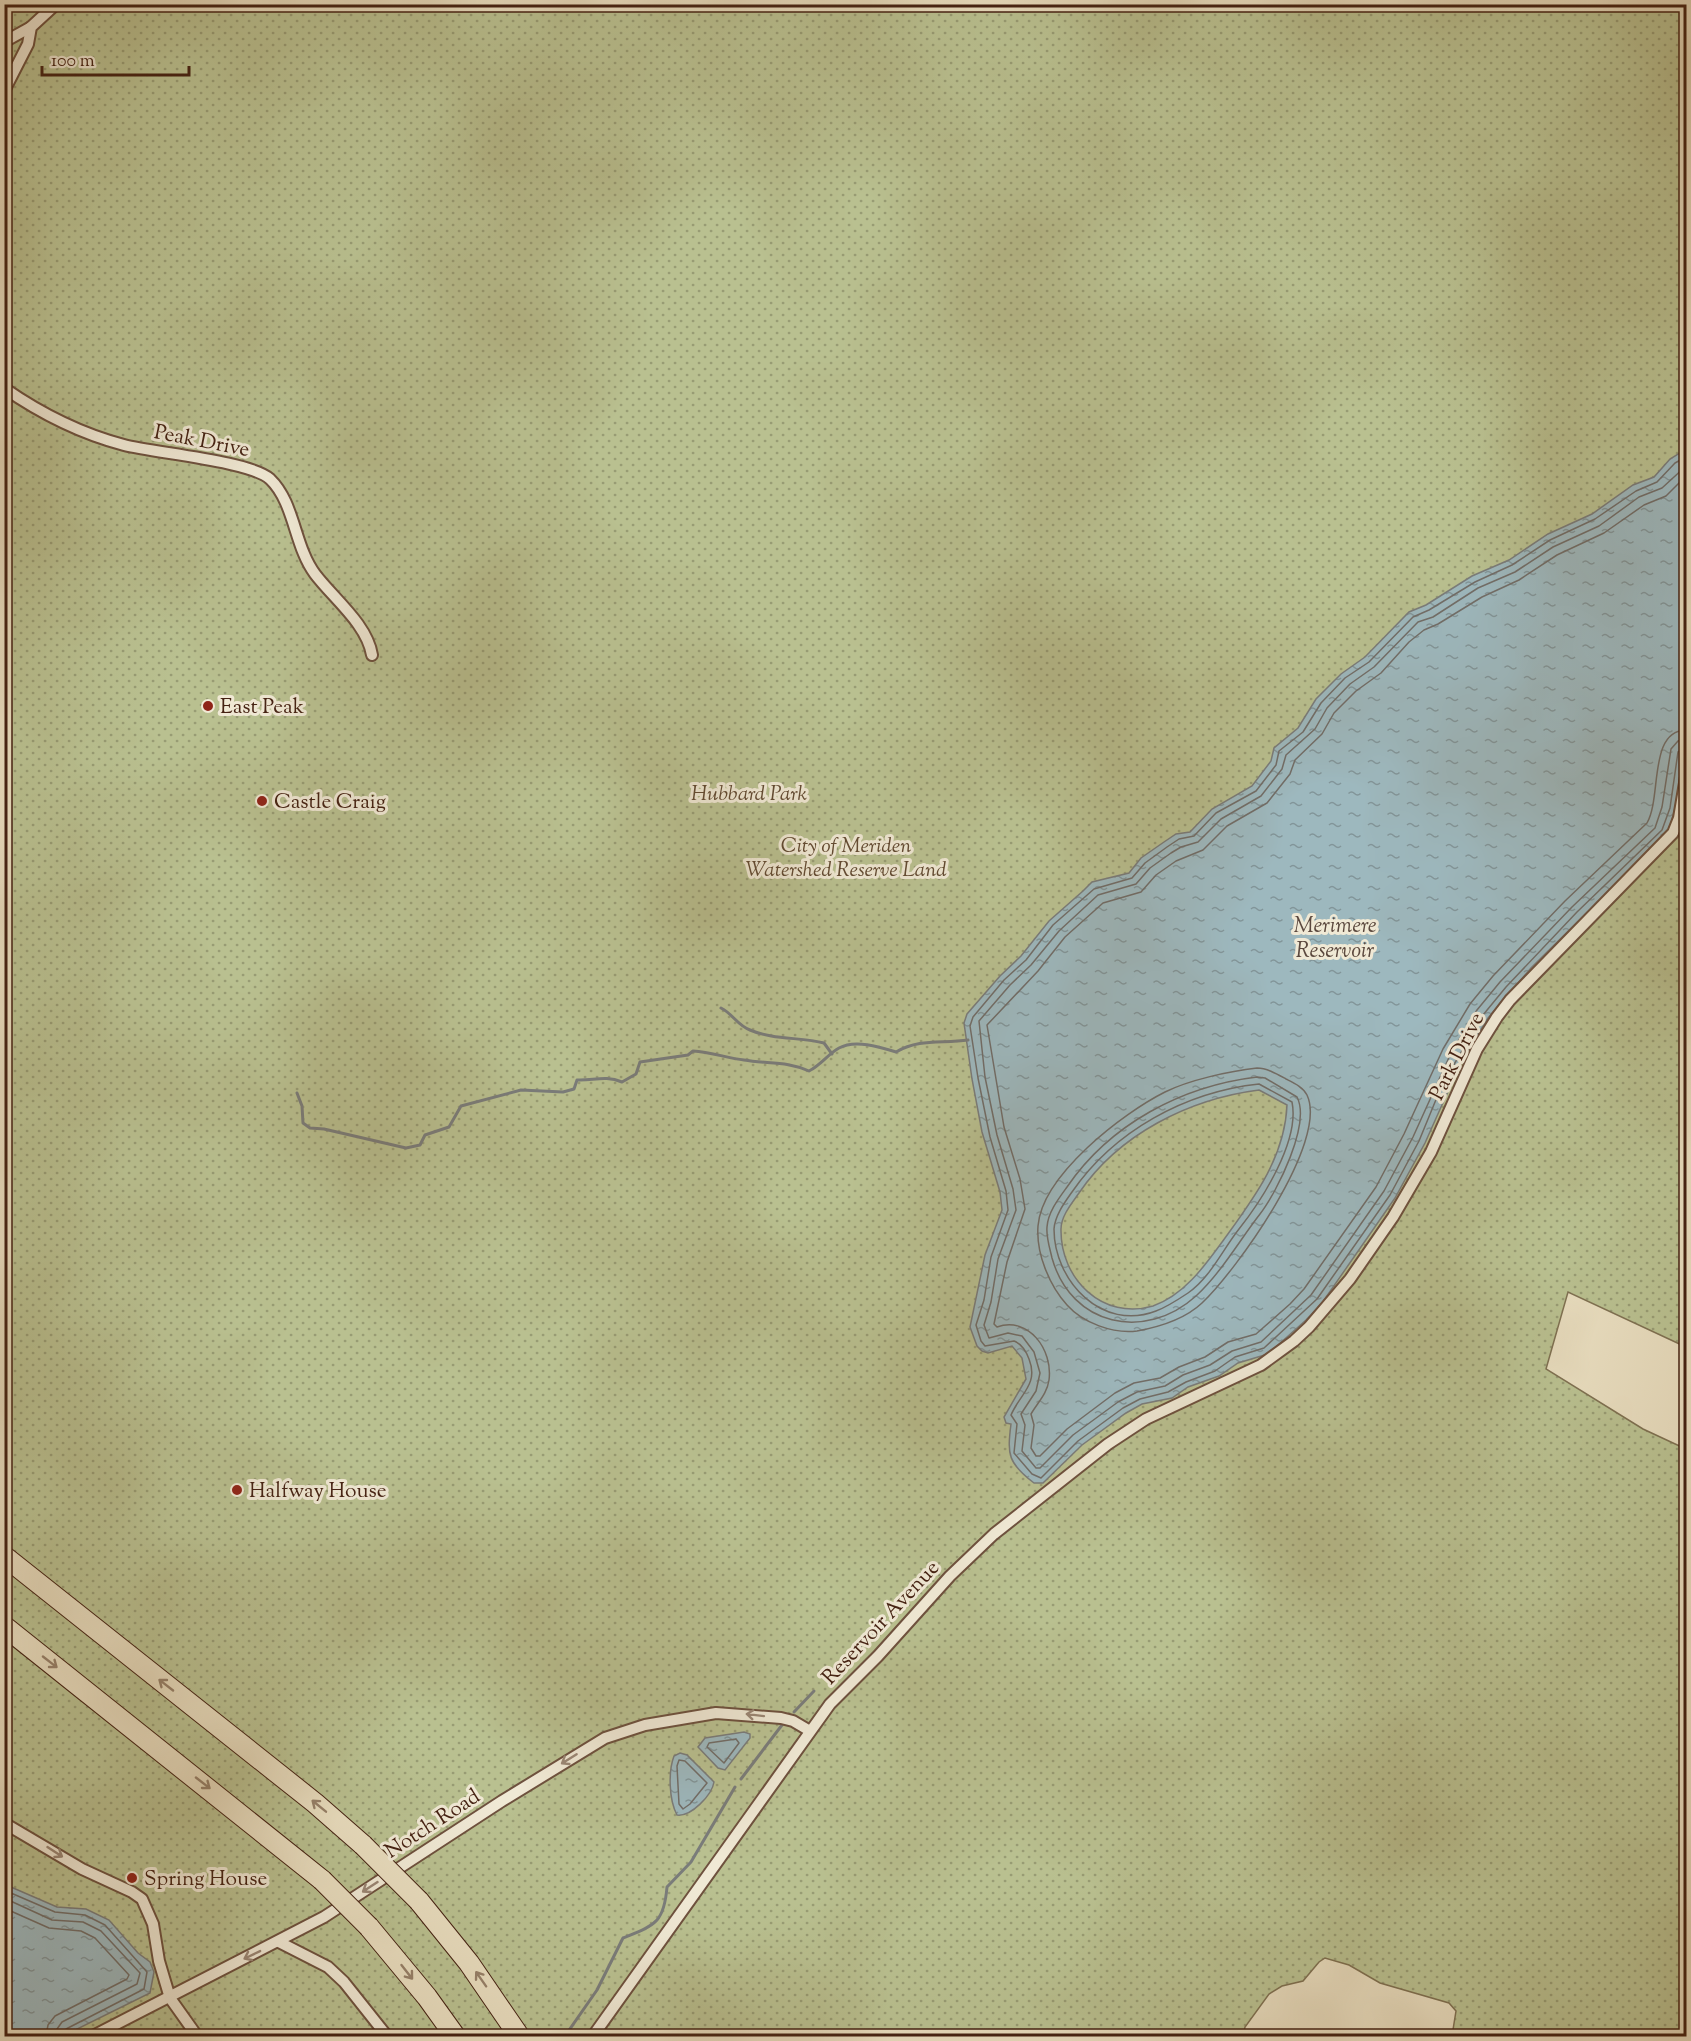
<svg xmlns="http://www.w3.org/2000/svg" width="1691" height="2041" font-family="'Sorts Mill Goudy',serif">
  <defs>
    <pattern id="park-dots" width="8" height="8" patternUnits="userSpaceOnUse" patternTransform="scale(1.5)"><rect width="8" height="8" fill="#b9c090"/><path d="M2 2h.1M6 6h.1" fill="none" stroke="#989c74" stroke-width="1.8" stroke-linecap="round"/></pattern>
    <pattern id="water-ripples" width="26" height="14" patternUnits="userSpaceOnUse" patternTransform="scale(1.5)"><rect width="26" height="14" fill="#9db8be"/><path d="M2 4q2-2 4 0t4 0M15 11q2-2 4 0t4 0" fill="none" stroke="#829599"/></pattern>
  </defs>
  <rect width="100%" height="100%" fill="#e8ddbf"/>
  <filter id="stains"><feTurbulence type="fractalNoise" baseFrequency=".00333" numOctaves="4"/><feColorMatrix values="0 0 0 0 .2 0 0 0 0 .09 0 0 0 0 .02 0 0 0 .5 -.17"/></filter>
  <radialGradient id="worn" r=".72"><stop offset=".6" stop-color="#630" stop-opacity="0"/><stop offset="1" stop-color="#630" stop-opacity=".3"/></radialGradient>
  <!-- park -->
  <polygon fill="url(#park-dots)" stroke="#7f7152" stroke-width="1.5" points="4,5 1686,5 1686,1347 1568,1292 1546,1369 1643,1429 1686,1449 1686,2036 1452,2036 1456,2011 1449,2003 1380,1983 1349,1965 1325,1958 1319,1962 1303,1981 1282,1986 1269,1994 1245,2027 1243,2036 5,2036"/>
  <!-- water -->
  <g fill="url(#water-ripples)" stroke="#7a7c7a" stroke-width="1.5" fill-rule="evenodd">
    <path d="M 1686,449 L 1686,723 L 1677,800 L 1669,831 L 1531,968 L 1488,1018 L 1462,1060 L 1425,1143 L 1395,1198 L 1322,1303 L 1306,1320 L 1268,1354 L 1238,1363 L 1219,1376 L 1188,1387 L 1172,1398 L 1142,1404 L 1126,1413 L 1082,1445 L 1043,1483 L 1034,1483 C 1008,1463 1007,1455 1011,1424 L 1006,1423 L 1004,1417 L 1026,1379 L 1022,1358 L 1012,1346 L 988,1353 L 982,1351 L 977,1346 L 970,1327 L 985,1255 L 1002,1210 L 1000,1192 L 982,1132 L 972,1079 L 964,1023 L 967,1014 L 1000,976 L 1021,956 L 1049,921 L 1083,891 L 1092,882 L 1129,873 L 1141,858 L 1164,842 L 1176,834 L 1190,832 L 1212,809 L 1252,786 L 1271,761 L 1274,748 L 1298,728 L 1316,699 L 1341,674 L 1365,657 L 1409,612 L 1426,605 L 1472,576 L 1509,560 L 1548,534 L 1592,514 L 1633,485 L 1654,477 L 1670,459 ZM 1259,1090 L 1287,1105 C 1285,1157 1254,1198 1225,1238 C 1206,1264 1185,1295 1153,1306 C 1103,1321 1060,1279 1061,1229 C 1061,1216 1072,1203 1079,1193 C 1119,1134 1189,1099 1259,1090 Z"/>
    <polygon points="744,1732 750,1734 750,1738 725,1770 718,1768 698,1747 705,1738"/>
    <path d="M 680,1753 L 687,1755 L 714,1782 C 712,1795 691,1817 677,1815 C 669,1800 668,1772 674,1756 Z"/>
    <polygon points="4,1884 57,1907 86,1909 109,1920 138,1953 150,1962 154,1972 150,1993 63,2036 5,2036"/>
  </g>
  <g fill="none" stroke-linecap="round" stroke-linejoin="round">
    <!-- shore -->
    <g stroke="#716d68" stroke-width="1.5">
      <path d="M 1686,457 L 1675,463 L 1657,482 L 1636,491 L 1595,519 L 1550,540 L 1512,565 L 1475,582 L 1429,610 L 1413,617 L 1369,662 L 1345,678 L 1321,703 L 1303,732 L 1279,751 L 1276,765 L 1256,791 L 1216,813 L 1194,836 L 1179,839 L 1167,847 L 1145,863 L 1132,878 L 1094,889 L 1053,925 L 1026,960 L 1004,980 L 973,1017 L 970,1026 L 978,1078 L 990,1137 L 1006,1191 L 1008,1210 L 991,1257 L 984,1300 L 976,1325 L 981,1341 L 985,1346 L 1014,1341 C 1022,1344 1026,1351 1029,1359 C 1039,1384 1020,1394 1011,1415 L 1017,1424 L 1014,1453 L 1032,1474 L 1041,1478 L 1078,1441 L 1123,1408 L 1140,1399 L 1168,1392 L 1186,1382 L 1215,1371 L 1235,1357 L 1264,1348 L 1317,1299 L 1390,1195 L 1419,1141 L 1442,1085 L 1483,1015 L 1506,987 L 1577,912 L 1662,830 L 1670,808 L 1678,752 L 1686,747"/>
      <polyline points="1686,466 1662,488 1639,497 1599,526 1553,547 1515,572 1478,588 1433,617 1418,622 1374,667 1350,684 1327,708 1315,729 1286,755 1282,769 1261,796 1221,819 1198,842 1181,847 1171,853 1150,868 1136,884 1098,895 1059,931 1031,965 1010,985 979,1021 985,1077 997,1135 1013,1189 1016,1210 998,1259 991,1302 984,1325 989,1338 1008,1333 1022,1336 1034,1352 1040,1373 1036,1391 1021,1414 1025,1425 1022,1451 1036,1468 1040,1468 1073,1435 1118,1402 1137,1392 1165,1386 1183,1375 1210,1365 1232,1351 1261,1342 1311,1295 1384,1191 1413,1137 1451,1053 1477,1010 1500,982 1572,907 1655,828 1662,807 1671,749 1678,741 1686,739"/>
      <path d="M 1686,476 L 1666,496 L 1644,505 L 1604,533 L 1557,555 L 1519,580 L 1482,597 L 1438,624 L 1424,630 L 1409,642 L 1381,673 L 1356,691 L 1334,713 L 1322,734 L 1295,760 L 1290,774 L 1267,803 L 1227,826 L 1203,850 L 1176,861 L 1156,875 L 1141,892 L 1103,903 L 1065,937 L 1038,971 L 987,1025 L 1004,1127 L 1020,1179 L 1025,1209 L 1007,1262 L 994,1324 L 997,1327 C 1029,1316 1053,1350 1049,1380 C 1047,1394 1038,1402 1031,1414 L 1034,1425 L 1031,1448 L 1036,1456 L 1040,1456 L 1067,1429 L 1115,1393 L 1134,1383 L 1160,1378 L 1179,1367 L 1205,1357 L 1228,1342 L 1256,1334 L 1290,1304 L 1304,1289 L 1376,1187 L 1404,1134 L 1443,1049 L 1470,1004 L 1493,976 L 1565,901 L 1647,823 C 1662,797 1648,731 1686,730"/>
      <path d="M 1257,1068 C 1267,1068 1277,1074 1286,1079 C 1294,1083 1303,1087 1307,1095 C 1329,1142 1236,1271 1202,1303 C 1185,1319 1159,1327 1137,1331 C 1113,1334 1083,1323 1067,1305 C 1049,1285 1036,1253 1038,1226 C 1042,1175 1123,1113 1165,1092 C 1189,1080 1230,1071 1257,1068 Z"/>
      <path d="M 1257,1077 L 1265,1078 L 1297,1097 C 1311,1124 1277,1192 1260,1214 C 1239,1241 1221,1273 1196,1296 C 1145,1342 1071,1326 1052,1258 C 1050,1249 1046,1237 1047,1227 C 1048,1212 1059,1198 1067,1187 C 1110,1124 1182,1086 1257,1077 Z"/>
      <path d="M 1259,1084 L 1292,1102 C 1300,1141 1262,1200 1239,1229 C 1223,1249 1210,1278 1188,1293 C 1179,1299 1167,1307 1156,1311 C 1102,1332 1054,1281 1054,1229 C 1055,1215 1065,1202 1072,1192 C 1114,1131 1185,1092 1259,1084 Z"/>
      <polygon points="736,1739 739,1743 724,1763 707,1747 709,1743"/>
      <polygon points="679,1760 685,1761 707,1783 690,1804 683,1809 679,1804 677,1766"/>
      <polyline points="4,1890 55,1912 85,1915 105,1925 147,1972 144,1989 66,2029 63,2036"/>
      <polyline points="4,1898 52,1920 83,1922 101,1931 140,1973 137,1984 62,2022 57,2029 55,2036"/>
      <polyline points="4,1908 49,1928 81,1931 95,1938 129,1975 127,1979 55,2016 48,2025 46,2036"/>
    </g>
    <!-- stream -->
    <g stroke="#7a7c7a" stroke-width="3">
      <path d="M 721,1008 C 733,1014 737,1025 750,1030 C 773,1040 801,1037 824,1043 L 832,1054"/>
      <path d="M 297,1093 L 302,1106 L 303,1123 L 310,1128 L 324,1129 L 406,1148 L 420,1145 L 425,1135 L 449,1127 L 461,1106 L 521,1090 L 563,1092 L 574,1089 L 577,1080 C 593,1081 605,1075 622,1082 L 636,1074 L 640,1062 L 688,1055 L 693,1051 C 711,1052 727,1058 744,1060 C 767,1064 788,1061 809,1071 C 821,1065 828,1054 839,1048 C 855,1039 880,1047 896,1052 C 920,1038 942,1044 968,1040"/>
      <polyline points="836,1670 885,1622"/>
      <polyline points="794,1712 814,1691"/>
      <polyline points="741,1779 782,1725"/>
      <path d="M 565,2036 L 597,1990 L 623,1938 C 655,1925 664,1923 667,1887 L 691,1862 L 735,1787"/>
    </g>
    <defs>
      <g id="street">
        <polyline points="4,42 31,27"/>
        <polyline points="4,91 28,44 31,27 56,4"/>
        <path d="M 4,388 C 40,413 82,434 124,445 C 155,453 250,461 270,479 C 295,503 294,546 315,574 C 333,598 367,624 372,655"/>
        <polyline points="4,1823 82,1869 132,1892 142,1899 153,1924 159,1961 170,1998 197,2036"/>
        <polyline points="279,1942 328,1967 344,1982 387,2036"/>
        <polyline points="93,2036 324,1917 502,1801 605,1738 645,1725 716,1713 781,1718 793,1721 810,1731"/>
        <polyline points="593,2036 830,1704 878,1656 950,1576 994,1534 1108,1444 1146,1419 1261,1365 1294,1341 1309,1327 1350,1279 1393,1217 1431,1152 1477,1049 1497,1017 1510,1000 1673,833 1679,818 1686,777"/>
      </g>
      <g id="highway">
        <polyline points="4,1556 315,1803 363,1845"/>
        <polyline points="4,1626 322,1880"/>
        <polyline points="419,1901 469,1963 519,2036"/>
        <polyline points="369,1927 427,1997 455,2036"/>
      </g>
    </defs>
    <!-- street casing -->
    <use href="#street" stroke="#6e513e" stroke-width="14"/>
    <!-- highway casing -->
    <use href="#highway" stroke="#452213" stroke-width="22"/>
    <!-- street -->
    <use href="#street" stroke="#f0e9d5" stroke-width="10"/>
    <!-- highway -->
    <use href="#highway" stroke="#e8ddbf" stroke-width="20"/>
    <defs>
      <g id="highway-bridge">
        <polyline points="363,1845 419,1901"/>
        <polyline points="322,1880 369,1927"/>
      </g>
    </defs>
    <!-- highway-bridge casing -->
    <use href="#highway-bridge" stroke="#452213" stroke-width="22" stroke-linecap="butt"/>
    <!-- highway-bridge -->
    <use href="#highway-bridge" stroke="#e8ddbf" stroke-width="20"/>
  </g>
  <!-- one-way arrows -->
  <defs><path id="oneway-shaft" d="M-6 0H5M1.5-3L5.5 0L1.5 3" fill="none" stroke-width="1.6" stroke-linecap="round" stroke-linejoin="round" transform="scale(1.5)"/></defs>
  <g stroke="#968069">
    <use href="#oneway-shaft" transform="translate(50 1662) rotate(38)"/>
    <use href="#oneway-shaft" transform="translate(166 1685) rotate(-142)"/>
    <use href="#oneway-shaft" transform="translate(203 1783) rotate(38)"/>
    <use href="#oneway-shaft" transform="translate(319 1806) rotate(-141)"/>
    <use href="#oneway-shaft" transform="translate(407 1972) rotate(52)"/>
    <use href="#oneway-shaft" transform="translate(481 1979) rotate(-125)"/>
  </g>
  <g stroke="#9a8674">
    <use href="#oneway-shaft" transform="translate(755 1715) rotate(-173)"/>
    <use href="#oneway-shaft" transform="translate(569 1759) rotate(148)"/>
    <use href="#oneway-shaft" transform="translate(55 1852) rotate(33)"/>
    <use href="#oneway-shaft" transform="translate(370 1887) rotate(147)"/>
    <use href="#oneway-shaft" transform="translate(252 1955) rotate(154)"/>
  </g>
  <!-- markers -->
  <g fill="#8f2418" stroke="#f0e9d5" stroke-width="2">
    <circle cx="208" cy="706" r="6"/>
    <circle cx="262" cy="801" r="6"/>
    <circle cx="237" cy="1490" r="6"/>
    <circle cx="132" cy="1878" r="6"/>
  </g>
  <g text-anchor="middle" stroke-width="6" stroke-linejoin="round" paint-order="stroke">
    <!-- street labels -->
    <g font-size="21" fill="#452213" stroke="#f0e9d5">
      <text transform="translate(202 440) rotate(11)" y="7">Peak Drive</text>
      <text transform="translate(1456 1056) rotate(-63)" y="7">Park Drive</text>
      <text transform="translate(880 1622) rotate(-47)" y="7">Reservoir Avenue</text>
      <text transform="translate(432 1823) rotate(-33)" y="7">Notch Road</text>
    </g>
    <!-- poi labels -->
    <g font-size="21" fill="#452213" stroke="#f0e9d5" text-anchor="start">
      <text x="220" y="713">East Peak</text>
      <text x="274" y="808">Castle Craig</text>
      <text x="249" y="1497">Halfway House</text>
      <text x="144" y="1885">Spring House</text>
    </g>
    <!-- park labels -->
    <g font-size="21" font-style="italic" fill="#624a32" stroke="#f0e9d5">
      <text x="749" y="800">Hubbard Park</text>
      <text x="846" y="852">City of Meriden<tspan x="846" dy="24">Watershed Reserve Land</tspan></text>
    </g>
    <!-- water labels -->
    <g font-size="22" font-style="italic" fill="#5b483e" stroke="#f0e9d5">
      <text x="1335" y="932">Merimere<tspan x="1335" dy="25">Reservoir</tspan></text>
    </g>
  </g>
  <!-- margin -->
  <rect width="1691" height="2041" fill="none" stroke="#e8ddbf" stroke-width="24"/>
  <rect x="6" y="6" width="1679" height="2029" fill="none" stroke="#452213" stroke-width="3"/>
  <rect x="12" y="12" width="1667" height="2017" fill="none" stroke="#452213" stroke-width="1.5"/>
  <!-- scale -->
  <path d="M42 66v9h147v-9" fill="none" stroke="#452213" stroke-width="3"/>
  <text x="51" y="66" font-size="18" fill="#452213" stroke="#f0e9d5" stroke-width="4.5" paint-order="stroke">100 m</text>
  <rect width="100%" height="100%" filter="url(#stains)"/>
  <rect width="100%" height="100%" fill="url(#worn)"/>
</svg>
